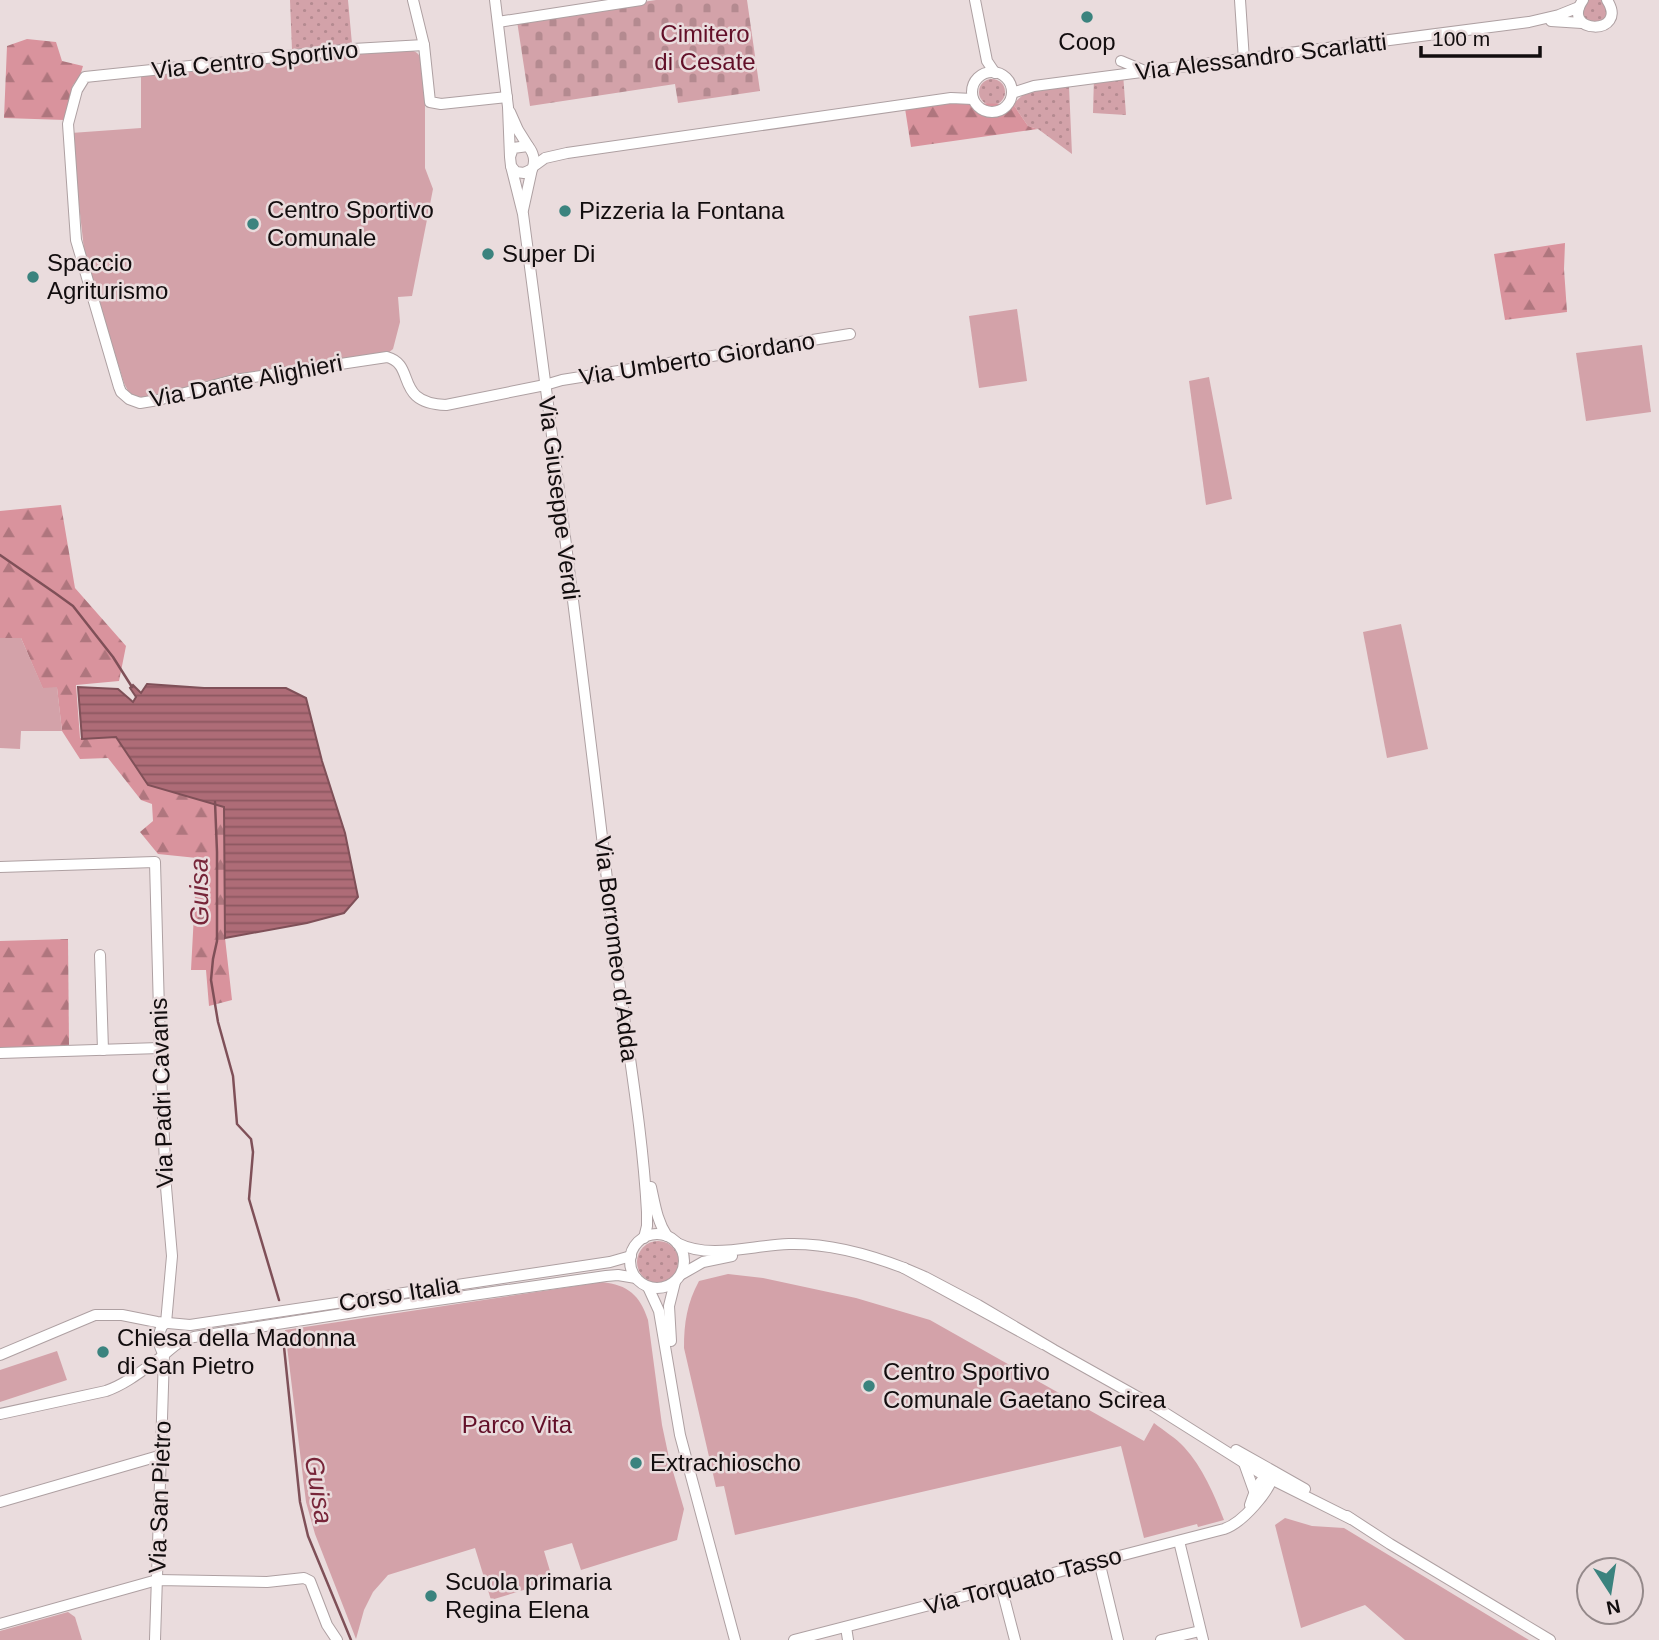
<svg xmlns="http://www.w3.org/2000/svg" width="1659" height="1640" font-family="Arial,sans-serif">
  <defs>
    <pattern id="grass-dots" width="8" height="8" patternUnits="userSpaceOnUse" patternTransform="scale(1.75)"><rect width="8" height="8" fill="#d3a2a9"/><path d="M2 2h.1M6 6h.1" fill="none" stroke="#b48a90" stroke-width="1.8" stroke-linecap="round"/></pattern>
    <pattern id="forest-firs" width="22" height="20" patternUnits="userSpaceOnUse" patternTransform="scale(1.75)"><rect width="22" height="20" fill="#d9939d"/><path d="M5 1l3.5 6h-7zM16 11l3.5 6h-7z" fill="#af767e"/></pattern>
    <pattern id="cemetery-stones" width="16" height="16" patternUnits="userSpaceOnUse" patternTransform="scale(1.75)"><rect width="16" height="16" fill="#d3a2a9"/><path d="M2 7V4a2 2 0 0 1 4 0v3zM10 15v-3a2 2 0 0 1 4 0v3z" fill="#b48a90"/></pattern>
    <pattern id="water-rules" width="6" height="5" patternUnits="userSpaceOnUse" patternTransform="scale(1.75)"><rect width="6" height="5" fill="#ae6c77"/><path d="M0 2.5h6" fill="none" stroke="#8c5760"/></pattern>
  </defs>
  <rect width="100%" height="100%" fill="#eadcdd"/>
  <!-- grass -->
  <g fill="url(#grass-dots)">
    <polygon points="290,0 348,0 352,44 292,50"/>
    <polygon points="1588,0 1601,0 1606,4 1607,16 1602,23 1585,21 1581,9"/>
    <polygon points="1123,73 1126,115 1093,113 1094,76"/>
    <circle cx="992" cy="92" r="13"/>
    <polygon points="1069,86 1072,154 1038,129 1028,126 1013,104 1025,93"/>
    <circle cx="658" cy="1262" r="21"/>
  </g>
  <!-- forest -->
  <g fill="url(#forest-firs)">
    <polygon points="27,39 56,42 62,61 83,66 80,76 73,85 65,120 4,118 7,46"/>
    <polygon points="904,102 1013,104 1028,126 1038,129 911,147"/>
    <polygon points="1565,243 1564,269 1567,312 1505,320 1494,254"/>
    <polygon points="61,505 75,588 126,646 119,681 76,685 80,738 82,739 116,737 148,785 224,807 225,938 232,1000 209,1006 206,970 191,970 197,858 158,854 140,832 153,821 152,804 141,800 108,758 80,759 62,731 57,688 43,689 21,638 0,638 0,511"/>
    <polygon points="68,939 69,1046 0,1048 0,941"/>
  </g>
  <!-- cemetery -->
  <polygon fill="url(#cemetery-stones)" points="656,0 747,0 760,91 678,103 675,84 530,106 517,21"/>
  <!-- green -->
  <g fill="#d3a2a9">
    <path d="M 401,50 C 410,50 417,49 421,59 L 425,99 L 425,168 L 433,189 L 412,296 L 398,297 L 400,322 L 393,349 L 388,353 L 143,399 L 130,395 L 124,383 L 85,258 L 71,133 L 141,128 L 141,75 Z"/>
    <polygon points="1017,309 1027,381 979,388 969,316"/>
    <polygon points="1642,345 1651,412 1586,421 1576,353"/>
    <polygon points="1209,377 1232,499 1206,505 1189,381"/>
    <polygon points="1401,624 1428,749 1387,758 1363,632"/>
    <polygon points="0,638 21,638 43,688 57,687 62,731 21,731 20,749 0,748"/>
    <path d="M 728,1274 L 763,1278 L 856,1298 L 930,1320 L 1144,1441 L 1154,1423 C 1164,1431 1176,1438 1184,1447 C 1203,1468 1214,1494 1224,1520 L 1198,1527 L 1197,1524 L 1144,1538 L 1121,1446 L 735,1535 L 724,1486 L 716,1487 L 684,1348 C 684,1323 687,1303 699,1281 Z"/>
    <path d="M 602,1282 C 628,1285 640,1295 648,1320 L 662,1425 L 669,1458 L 684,1509 L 677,1540 L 581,1570 L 572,1543 L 544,1551 L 553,1581 L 491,1600 L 475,1548 L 388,1575 L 373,1592 L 364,1610 L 356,1639 L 315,1534 L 306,1502 L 285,1330 Z"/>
    <polygon points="57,1351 67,1380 0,1402 0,1370"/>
    <polygon points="1285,1518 1312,1526 1344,1528 1529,1640 1405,1640 1365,1605 1301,1628 1275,1525"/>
    <polygon points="68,1612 75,1617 82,1640 0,1640 0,1631"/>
  </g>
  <!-- water -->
  <polygon fill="url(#water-rules)" stroke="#7f5058" stroke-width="2" points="147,684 204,688 286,688 306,698 322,761 345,833 358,897 344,913 307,923 225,938 224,807 148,785 116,737 82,739 78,687 118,689 133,702 136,697 130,688 133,685 141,693"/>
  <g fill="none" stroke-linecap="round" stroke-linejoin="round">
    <!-- stream -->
    <g stroke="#7f5058" stroke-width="2.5">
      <polyline points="0,555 55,593 73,606 113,657 132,687"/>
      <polyline points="215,802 217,852 217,941 213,959 211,980 218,1022 233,1076 237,1124 251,1139 253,1152 249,1199 279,1300"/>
      <polyline points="283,1337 300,1502 308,1536 351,1640"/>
    </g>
    <defs>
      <g id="minor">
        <polyline points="413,0 424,45 430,102 441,104 507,97"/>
        <path d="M 495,0 L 508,107 L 510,157 L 511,166 L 516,172 L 524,173 L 532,169 C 536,161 533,152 528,146 L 513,148 L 510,157"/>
        <polyline points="975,0 987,61 995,73"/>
        <polyline points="1240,0 1244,60"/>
        <path d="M 1583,0 C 1559,35 1630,36 1607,0"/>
        <polyline points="1551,21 1582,23"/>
        <polyline points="498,22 641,0"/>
        <path d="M 424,45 L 353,49 L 85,77 L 77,90 L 68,124 L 76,240 L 119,387 L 121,392 L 129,399 L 140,403 L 158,400 L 234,380 L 387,357 C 417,365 393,403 446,405 L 545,385 L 562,380 L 850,334"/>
        <polyline points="1121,61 1145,71"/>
        <circle cx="992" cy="92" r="20"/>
        <polyline points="1012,93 1034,86 1095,78 1529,22 1559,15 1579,7"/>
        <polyline points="510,112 518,130 528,146"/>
        <path d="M 511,166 L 523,214 C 555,455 586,697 614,939 C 624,1030 642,1120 647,1212 L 647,1226 L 644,1238"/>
        <polyline points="534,166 545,158 567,153 951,98 973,99"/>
        <polyline points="523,210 532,169"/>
        <polyline points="0,867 155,862 160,1048 166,1187 172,1256 166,1323"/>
        <polyline points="100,955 103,1050"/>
        <polyline points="0,1053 160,1048"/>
        <path d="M 651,1187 C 655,1205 657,1221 667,1236"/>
        <circle cx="657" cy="1261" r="27"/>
        <path d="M 677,1243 C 711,1260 752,1245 789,1244 C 828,1243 868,1254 904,1268"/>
        <polyline points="682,1274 703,1262 732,1256"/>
        <polyline points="648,1287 659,1311 680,1435 735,1640"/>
        <polyline points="671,1341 669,1306 675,1282"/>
        <polyline points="1043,1344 904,1268 925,1277 978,1305 1054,1350 1154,1406 1265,1476 1351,1519"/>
        <polyline points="0,1355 95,1315 122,1315 157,1322 190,1325 610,1262 631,1256"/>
        <path d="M 0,1414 L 106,1391 C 126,1384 143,1370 160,1358 C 174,1347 175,1342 194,1337 L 367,1310 L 606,1276 L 618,1275 L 636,1278"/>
        <polyline points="1236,1450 1305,1489"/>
        <polyline points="1244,1463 1254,1491"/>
        <polyline points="0,1502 162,1455"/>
        <path d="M 1250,1505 C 1254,1493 1258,1481 1269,1474"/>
        <polyline points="1347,1516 1390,1544 1550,1640"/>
        <polyline points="1179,1541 1203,1640"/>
        <polyline points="1099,1561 1118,1640"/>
        <polyline points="1001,1586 1015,1640"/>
        <polyline points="0,1624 157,1580 267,1582 304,1578 310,1581 327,1625 337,1640"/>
        <polyline points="846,1627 848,1640"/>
        <path d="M 155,1640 L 164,1355 C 158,1345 157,1337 162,1326 L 166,1323"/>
        <path d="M 794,1640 L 1224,1529 C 1242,1523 1271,1491 1274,1472"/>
        <polyline points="1161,1640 1200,1631"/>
      </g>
    </defs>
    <!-- minor casing -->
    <use href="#minor" stroke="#aea0a2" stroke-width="12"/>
    <!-- minor -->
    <use href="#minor" stroke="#fff" stroke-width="10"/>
  </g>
  <!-- markers -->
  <g fill="#3b837e" stroke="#eadcdd" stroke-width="2.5">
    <circle cx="1087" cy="17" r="7"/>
    <circle cx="565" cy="211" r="7"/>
    <circle cx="253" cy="224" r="7"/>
    <circle cx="488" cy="254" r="7"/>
    <circle cx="33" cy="277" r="7"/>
    <circle cx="103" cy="1352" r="7"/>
    <circle cx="869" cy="1386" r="7"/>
    <circle cx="636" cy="1463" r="7"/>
    <circle cx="431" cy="1596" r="7"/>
  </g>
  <g text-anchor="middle" stroke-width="5" stroke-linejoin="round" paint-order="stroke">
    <!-- park labels -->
    <g font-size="24" fill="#620f28" stroke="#eadcdd">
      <text x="705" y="42">Cimitero<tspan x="705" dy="28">di Cesate</tspan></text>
      <text x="517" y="1433">Parco Vita</text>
    </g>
    <!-- poi labels -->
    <g font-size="24" fill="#120d0e" stroke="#eadcdd" text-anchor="start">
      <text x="1087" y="50" text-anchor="middle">Coop</text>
      <text x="267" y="218">Centro Sportivo<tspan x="267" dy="28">Comunale</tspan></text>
      <text x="579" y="219">Pizzeria la Fontana</text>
      <text x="502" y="262">Super Di</text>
      <text x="47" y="271">Spaccio<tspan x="47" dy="28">Agriturismo</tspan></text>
      <text x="117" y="1346">Chiesa della Madonna<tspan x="117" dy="28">di San Pietro</tspan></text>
      <text x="883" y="1380">Centro Sportivo<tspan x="883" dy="28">Comunale Gaetano Scirea</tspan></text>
      <text x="650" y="1471">Extrachioscho</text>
      <text x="445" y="1590">Scuola primaria<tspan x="445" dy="28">Regina Elena</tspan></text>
    </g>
    <!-- street labels -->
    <g font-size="24" fill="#120d0e" stroke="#eadcdd">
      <text transform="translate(1261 57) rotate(-7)" y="8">Via Alessandro Scarlatti</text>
      <text transform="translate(255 60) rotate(-6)" y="8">Via Centro Sportivo</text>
      <text transform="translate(697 359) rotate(-9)" y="8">Via Umberto Giordano</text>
      <text transform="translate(246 381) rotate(-11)" y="8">Via Dante Alighieri</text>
      <text transform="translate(559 498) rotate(83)" y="8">Via Giuseppe Verdi</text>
      <text transform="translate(616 949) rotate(83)" y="8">Via Borromeo d'Adda</text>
      <text transform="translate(162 1093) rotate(-92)" y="8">Via Padri Cavanis</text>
      <text transform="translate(399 1294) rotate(-9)" y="8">Corso Italia</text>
      <text transform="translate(160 1497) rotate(-88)" y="8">Via San Pietro</text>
      <text transform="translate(1023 1581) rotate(-15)" y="8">Via Torquato Tasso</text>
    </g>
    <!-- water labels -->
    <g font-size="26" font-style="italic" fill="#772539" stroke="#eadcdd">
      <text transform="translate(199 892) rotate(-91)" y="9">Guisa</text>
      <text transform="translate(319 1490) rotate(81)" y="9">Guisa</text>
    </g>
  </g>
  <!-- north arrow -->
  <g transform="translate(1610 1591) rotate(168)"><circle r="33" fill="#eadcdd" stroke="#94898a" stroke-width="2"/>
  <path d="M0-5L12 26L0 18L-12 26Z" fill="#3b837e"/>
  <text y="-10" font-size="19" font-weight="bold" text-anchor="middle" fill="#120d0e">N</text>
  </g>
  <!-- scale -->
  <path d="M1421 46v10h119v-10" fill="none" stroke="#120d0e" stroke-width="3.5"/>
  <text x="1432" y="46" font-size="21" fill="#120d0e" stroke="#eadcdd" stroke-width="5" paint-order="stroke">100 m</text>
</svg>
